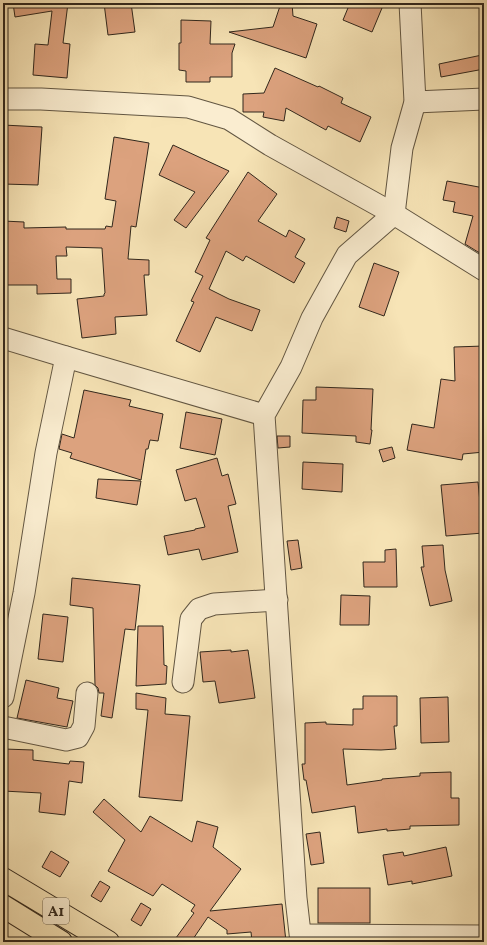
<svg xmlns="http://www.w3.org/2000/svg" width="487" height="945" font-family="Vollkorn,serif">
  <rect width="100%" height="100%" fill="#f7e4b6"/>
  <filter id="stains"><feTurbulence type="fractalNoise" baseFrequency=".005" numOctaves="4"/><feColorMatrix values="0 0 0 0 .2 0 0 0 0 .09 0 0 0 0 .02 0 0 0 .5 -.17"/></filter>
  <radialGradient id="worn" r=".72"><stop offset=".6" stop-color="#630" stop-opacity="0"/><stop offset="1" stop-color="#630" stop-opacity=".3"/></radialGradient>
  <!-- building -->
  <g fill="#dca27e" stroke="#31271c">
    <polygon points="13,3 68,3 63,43 70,44 67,78 33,75 35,44 48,45 52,11 15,17"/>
    <polygon points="104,3 131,3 135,32 108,35"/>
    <polygon points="281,3 292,3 293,16 317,24 306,58 229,32 273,27"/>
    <polygon points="350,3 368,3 382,8 372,32 343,20"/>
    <polygon points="181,20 211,21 210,44 235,44 232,53 232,77 210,77 210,82 186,82 186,71 179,70 179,43 181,43"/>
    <polygon points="482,55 484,69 441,77 439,64"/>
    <polygon points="275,68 318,87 319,86 343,98 341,103 371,117 360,142 328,126 326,130 286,108 284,121 263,117 264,112 243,112 243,94 264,93"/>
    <polygon points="3,125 42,127 38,185 3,184"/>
    <polygon points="114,137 149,143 136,227 131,226 128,259 149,260 149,275 144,275 147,315 115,317 116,334 82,338 77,299 104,296 104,294 105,293 102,248 66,247 67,256 56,256 57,279 71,279 71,293 37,294 37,285 3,285 3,221 24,222 24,228 66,227 66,229 105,229 106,226 112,227 116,201 105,199"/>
    <polygon points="173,145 229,171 186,228 174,220 195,192 159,175"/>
    <polygon points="248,172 277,194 258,221 286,237 289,230 305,239 295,257 305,263 294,283 246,256 243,261 226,251 209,289 229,299 260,310 252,331 216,317 200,352 176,341 194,302 191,301 203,276 195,272 210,240 206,238"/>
    <polygon points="447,181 484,188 484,254 478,252 465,244 473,216 453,212 455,202 443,200"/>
    <polygon points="337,217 349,221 346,232 334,228"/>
    <polygon points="374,263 399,272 384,316 359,307"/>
    <polygon points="484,346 484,452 463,454 462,460 407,450 412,424 434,428 441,379 455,381 454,347"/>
    <polygon points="316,387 373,389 371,430 372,430 370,444 356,442 356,436 302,433 303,400 316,400"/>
    <polygon points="84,390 131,400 129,406 163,414 158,441 150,440 148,449 146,449 141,480 70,458 72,453 59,449 62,434 74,438"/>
    <polygon points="186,412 222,419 215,455 180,448"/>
    <polygon points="277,436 290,436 290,447 278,448"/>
    <polygon points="392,447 395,458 383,462 379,450"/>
    <polygon points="217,458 222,476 228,474 236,504 228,506 238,552 202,560 199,549 168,555 164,536 195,530 195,529 205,527 196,498 185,501 176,470"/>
    <polygon points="303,462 343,464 342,492 302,489"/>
    <polygon points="98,479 141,481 137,505 96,498"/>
    <polygon points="478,482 483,533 446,536 441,485"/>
    <polygon points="298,540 302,568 291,570 287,541"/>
    <polygon points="443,545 445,570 452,601 430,606 421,567 424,567 422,546"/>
    <polygon points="396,549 397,587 364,587 363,562 385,562 385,550"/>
    <polygon points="72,578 140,585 135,630 125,629 112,718 101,716 104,693 99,693 98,688 95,685 93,608 70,605"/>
    <polygon points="341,595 370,596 369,625 340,625"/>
    <polygon points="43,614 68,617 63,662 38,659"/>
    <polygon points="138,626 163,626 164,665 167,666 166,684 136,686"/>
    <polygon points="231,650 231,652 248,650 255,698 219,703 215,681 203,682 200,652"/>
    <polygon points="26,680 59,688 57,698 73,701 67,727 17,718"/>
    <polygon points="136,693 166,698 165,714 190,716 182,801 139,797 148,710 136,709"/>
    <polygon points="363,696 397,696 397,726 394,726 396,749 381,750 343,749 347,785 382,780 382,779 420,776 420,773 451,772 451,798 459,798 459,825 410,826 410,829 387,831 387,829 358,833 355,806 312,813 306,780 304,780 302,764 305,764 305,723 326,722 326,724 353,725 353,709 363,709"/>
    <polygon points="448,697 449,742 421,743 420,698"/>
    <polygon points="4,749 33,750 33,760 69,764 70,761 84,762 82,783 69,781 65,815 39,812 41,793 3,791"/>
    <polygon points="104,799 141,832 150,816 192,842 197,821 218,827 213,847 241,869 210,911 282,904 286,942 252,942 251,932 227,934 227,930 208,917 191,942 173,942 194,913 191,911 195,905 162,884 153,896 108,871 125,840 93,812"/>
    <polygon points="320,832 324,863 311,865 306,834"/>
    <polygon points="446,847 452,876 412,884 412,881 388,885 383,855 403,852 404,856"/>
    <polygon points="51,851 69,862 60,877 42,867"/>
    <polygon points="100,881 110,887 101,902 91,896"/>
    <rect x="318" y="888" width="52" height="35"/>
    <polygon points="141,903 151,909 141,926 131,920"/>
  </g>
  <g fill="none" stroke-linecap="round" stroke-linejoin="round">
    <defs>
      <g id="minor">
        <polyline points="3,99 41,99 188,107 229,119 270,145 394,214 484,270"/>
        <polyline points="415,102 484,99"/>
        <polyline points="3,338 66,357 264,415"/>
        <polyline points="183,682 191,619 199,609 214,604 277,600"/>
        <polyline points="3,697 24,593 46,453 66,357"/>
        <polyline points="3,727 66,740 78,737 84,726 87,693"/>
        <polyline points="301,935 484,936"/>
        <polyline points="301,942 296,898 264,415 291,367 312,318 347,255 394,214 402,148 415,102 410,3"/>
      </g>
      <g id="highway">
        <polyline points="3,879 108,942"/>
        <polyline points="3,906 61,942"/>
      </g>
    </defs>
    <!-- minor casing -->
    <use href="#minor" stroke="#625642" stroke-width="23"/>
    <!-- highway casing -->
    <use href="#highway" stroke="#31271c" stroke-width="24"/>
    <!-- minor -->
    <use href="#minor" stroke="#faedd0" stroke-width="21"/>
    <!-- highway -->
    <use href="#highway" stroke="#f7e4b6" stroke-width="22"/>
  </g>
  <g text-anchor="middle" stroke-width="3" stroke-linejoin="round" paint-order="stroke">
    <!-- shield labels -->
    <rect fill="#faedd0" stroke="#6d6252" stroke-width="1" x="43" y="898" width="26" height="26" rx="3"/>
    <g font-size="15" font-weight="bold" fill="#31271c">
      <text x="56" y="916">A1</text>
    </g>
  </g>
  <!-- margin -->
  <rect width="487" height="945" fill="none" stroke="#f7e4b6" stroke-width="16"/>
  <rect x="4" y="4" width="479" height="937" fill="none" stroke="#31271c" stroke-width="2"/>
  <rect x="8" y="8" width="471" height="929" fill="none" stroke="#31271c"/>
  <rect width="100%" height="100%" filter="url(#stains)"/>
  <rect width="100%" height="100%" fill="url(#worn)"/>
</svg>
